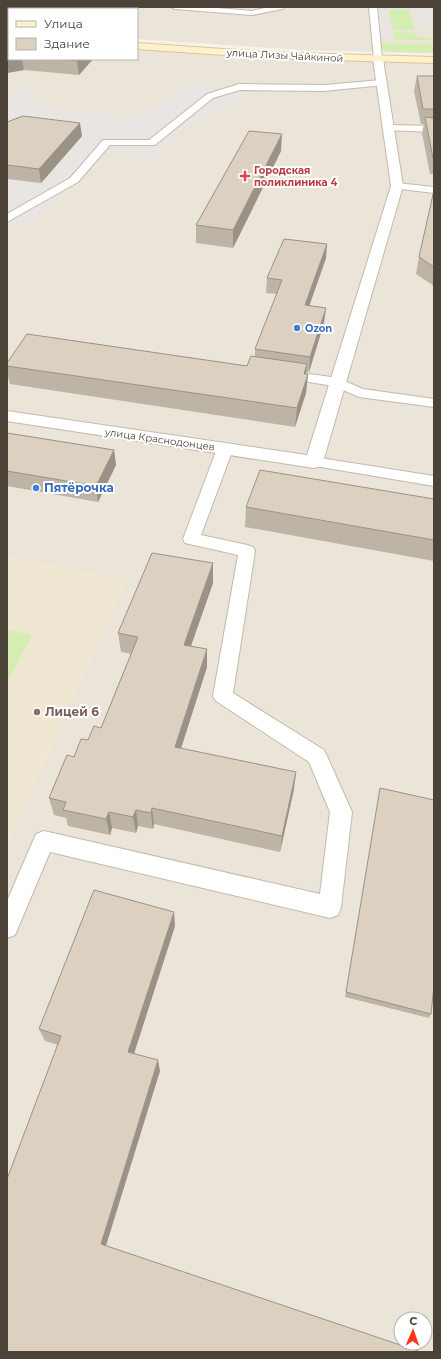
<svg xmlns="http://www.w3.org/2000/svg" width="441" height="1359" font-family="Montserrat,sans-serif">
  <rect width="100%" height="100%" fill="#f6f2ea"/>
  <!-- residential -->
  <g fill="#ebe4d8" fill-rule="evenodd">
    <polygon points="7,7 434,7 434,53 302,50 137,39 137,9 9,9"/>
    <path d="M 7,38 L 9,59 L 137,59 L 137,49 L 193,53 L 434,63 L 434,1352 L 7,1352 ZM 401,1319 L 425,1319 L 425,1343 L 401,1343 Z"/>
  </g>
  <!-- education -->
  <polygon fill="#f0e7d3" points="7,556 128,579 7,845"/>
  <!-- green -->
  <g fill="#d3eeb0">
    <polygon points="388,10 409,10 414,30 392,30"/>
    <polygon points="393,32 415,33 416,37 434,38 434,40 395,40"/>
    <polygon points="380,43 434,44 434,53 390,52 381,49"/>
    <polygon points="7,630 32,635 7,683"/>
  </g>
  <!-- parking -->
  <g fill="#e8e5e2">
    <polygon points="411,7 429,7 434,24 416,24"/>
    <polygon points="374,10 388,10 394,36 376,35"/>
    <polygon points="200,82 256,90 181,129 158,158 105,153 23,229 7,232 7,88 29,90 28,105 133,118"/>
  </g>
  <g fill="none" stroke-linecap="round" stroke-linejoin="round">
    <defs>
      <g id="service">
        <polygon points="171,7 206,7 252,11 269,7 284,7 283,9 252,15 175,9"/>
        <polygon points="369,7 377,7 382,59 378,62 374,59"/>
        <polygon points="381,80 386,83 384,85 324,91 240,90 213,98 155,145 110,145 78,182 7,222 7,214 70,178 103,140 149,140 207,94 239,84 324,85"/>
        <polygon points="388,125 434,126 434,132 385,130 383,128"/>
        <polygon points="397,183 434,187 434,193 393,188 392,186 393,184"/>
        <polygon points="282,370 338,378 363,389 434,399 434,407 359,397 334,386 277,377 275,374 277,371"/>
        <polygon points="225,444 230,446 233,449 201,535 247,545 253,547 255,551 233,693 324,750 327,756 352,812 341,907 338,915 330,918 50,852 15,935 7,938 7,901 36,834 44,831 320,894 330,812 309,762 216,701 213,696 238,555 185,543 183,539 217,449 220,446"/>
        <polygon points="314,457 434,476 434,486 309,465 306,462 309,459"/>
      </g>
      <polygon id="minor" points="378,56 383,59 403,186 323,462 320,466 314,468 7,421 7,411 307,455 391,186 373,59"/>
      <polygon id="secondary" points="137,43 265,52 434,57 434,63 265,58 137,49"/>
    </defs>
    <!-- service casing -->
    <use href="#service" stroke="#c3baab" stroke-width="2"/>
    <!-- minor casing -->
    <use href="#minor" stroke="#c3baab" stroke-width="2"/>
    <!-- secondary casing -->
    <use href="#secondary" stroke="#dac796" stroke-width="2"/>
    <!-- service -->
    <use href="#service" fill="#fff" fill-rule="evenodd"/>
    <!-- minor -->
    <use href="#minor" fill="#fff" fill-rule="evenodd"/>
    <!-- secondary -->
    <use href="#secondary" fill="#fff1cb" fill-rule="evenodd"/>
  </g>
  <!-- wall -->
  <g fill="#bdb4a6">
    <polygon points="7,7 22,7 9,59 93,59 79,75 24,70 7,73"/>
    <polygon points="417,76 434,76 434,174 430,174 422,133 424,124 421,124 414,91"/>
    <polygon points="7,122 82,136 41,183 7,179"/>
    <polygon points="281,151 233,248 196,243 196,225"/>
    <polygon points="434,190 434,286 416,274 419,257"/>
    <polygon points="326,258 309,306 324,323 309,372 306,372 306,374 308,374 306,393 295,427 10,384 7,373 7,363 247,366 255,356 255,349 277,294 266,293 267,278"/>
    <polygon points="7,433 114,450 116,465 98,502 7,486"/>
    <polygon points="434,499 434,561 245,527 246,507"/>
    <polygon points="213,583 191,646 207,667 181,748 294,789 280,852 154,824 153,829 138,826 136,833 112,828 110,835 68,826 66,818 54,815 49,798 74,757 88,740 101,728 131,654 121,652 118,633"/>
    <polygon points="380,788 431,1014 429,1018 345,997 379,794"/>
    <polygon points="175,926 134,1053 160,1071 7,1352 58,1045 45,1041 39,1029"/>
  </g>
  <!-- shaded-wall -->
  <g fill="#9a9287">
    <polygon points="9,58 9,59 22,59 24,70 7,73 7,59"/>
    <polygon points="78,59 93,59 79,75 77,61"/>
    <polygon points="80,123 82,136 41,183 39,169"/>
    <polygon points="282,134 281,151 233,248 233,230"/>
    <polygon points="327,244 326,258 304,321 305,305"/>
    <polygon points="326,308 324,323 309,372 310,357"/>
    <polygon points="307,364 305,382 308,374 306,393 295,427 297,408 304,374"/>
    <polygon points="114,450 116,465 98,502 96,486"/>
    <polygon points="213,563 213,583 185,663 184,645"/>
    <polygon points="207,649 207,667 176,764 175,747"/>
    <polygon points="296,772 294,789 280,852 282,836"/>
    <polygon points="152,808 154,824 153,829 151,813"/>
    <polygon points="136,810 138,826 136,833 133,817"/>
    <polygon points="109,812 112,828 110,835 106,819"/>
    <polygon points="174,912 175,926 131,1063 128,1052"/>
    <polygon points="158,1060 160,1071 105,1249 101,1244"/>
  </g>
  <!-- building -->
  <g fill="#dcd1c1" stroke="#9a9287">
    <polygon points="7,7 22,7 27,9 9,9 9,58 7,59 7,24 8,24 8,16 7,16"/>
    <polygon points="60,59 78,59 77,61"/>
    <polygon points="417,76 434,76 434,109 423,109"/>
    <polygon points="23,116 80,123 39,169 7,165 7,122"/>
    <polygon points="425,117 434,118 434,158 433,158"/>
    <polygon points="249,131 282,134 233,230 196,225"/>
    <polygon points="434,190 434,267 419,257"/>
    <polygon points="284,239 327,244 305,305 326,308 310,357 255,349 282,280 267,278"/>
    <polygon points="27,334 247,366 251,356 307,364 304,374 308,374 297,408 7,366 7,363"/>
    <polygon points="7,433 114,450 96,486 7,471"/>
    <polygon points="260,470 434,499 434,540 246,507"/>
    <polygon points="152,553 213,563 184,645 207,649 175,747 296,772 282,836 152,808 151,813 136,810 133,817 109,812 106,819 63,810 66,802 49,798 67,755 74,757 81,739 88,740 94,726 101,728 138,637 118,633"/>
    <polygon points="380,788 434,800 434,986 431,1014 346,992"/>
    <polygon points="94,890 174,912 128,1052 158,1060 101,1244 421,1352 7,1352 7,1179 61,1036 39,1029"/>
  </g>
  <!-- markers -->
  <path fill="#e0444e" stroke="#fff" stroke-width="1.5" d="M243 170h4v4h4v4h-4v4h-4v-4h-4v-4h4z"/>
  <g fill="#3f7fe0" stroke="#fff" stroke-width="1.5">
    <circle cx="297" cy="328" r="4"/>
    <circle cx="36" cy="488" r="4"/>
  </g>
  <circle fill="#8d6e63" stroke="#fff" stroke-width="1.5" cx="37" cy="712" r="4"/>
  <g text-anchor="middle" stroke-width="4" stroke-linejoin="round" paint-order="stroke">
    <!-- far-street labels -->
    <g font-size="10" fill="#4b4337" stroke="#fff">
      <text transform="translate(285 55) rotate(3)" y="4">улица Лизы Чайкиной</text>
      <text transform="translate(160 439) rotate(8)" y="4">улица Краснодонцев</text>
    </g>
    <!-- far-health labels -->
    <g font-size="10" font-weight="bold" fill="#be3a42" stroke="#fff" text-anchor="start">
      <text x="254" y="174">Городская<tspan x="254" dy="12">поликлиника 4</tspan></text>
    </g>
    <!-- far-shop labels -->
    <g font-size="10" font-weight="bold" fill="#366cbe" stroke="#fff" text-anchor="start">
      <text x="305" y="332">Ozon</text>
    </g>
    <!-- shop labels -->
    <g font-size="12" font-weight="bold" fill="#366cbe" stroke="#fff" text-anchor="start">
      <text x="44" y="492">Пятёрочка</text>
    </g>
    <!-- education labels -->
    <g font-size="12" font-weight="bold" fill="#785e54" stroke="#fff" text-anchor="start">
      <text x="45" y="716">Лицей 6</text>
    </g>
  </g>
  <!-- border -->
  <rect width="441" height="1359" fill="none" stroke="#4b4337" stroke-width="16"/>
  <!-- legend -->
  <rect x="8" y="8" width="130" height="52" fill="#ffffff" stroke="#b7b4af"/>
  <rect x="16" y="21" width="20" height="6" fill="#fff1cb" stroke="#b7b4af"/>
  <text x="44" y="28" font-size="12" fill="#4b4337">Улица</text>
  <rect x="16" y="38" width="20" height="12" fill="#dcd1c1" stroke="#b7b4af"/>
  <text x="44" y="48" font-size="12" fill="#4b4337">Здание</text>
  <!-- north arrow -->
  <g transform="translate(413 1331) rotate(2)"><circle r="19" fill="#ffffff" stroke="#b7b4af"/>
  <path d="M0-3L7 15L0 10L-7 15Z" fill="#ff3518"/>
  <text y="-6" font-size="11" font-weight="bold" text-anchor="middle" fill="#4b4337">С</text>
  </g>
</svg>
